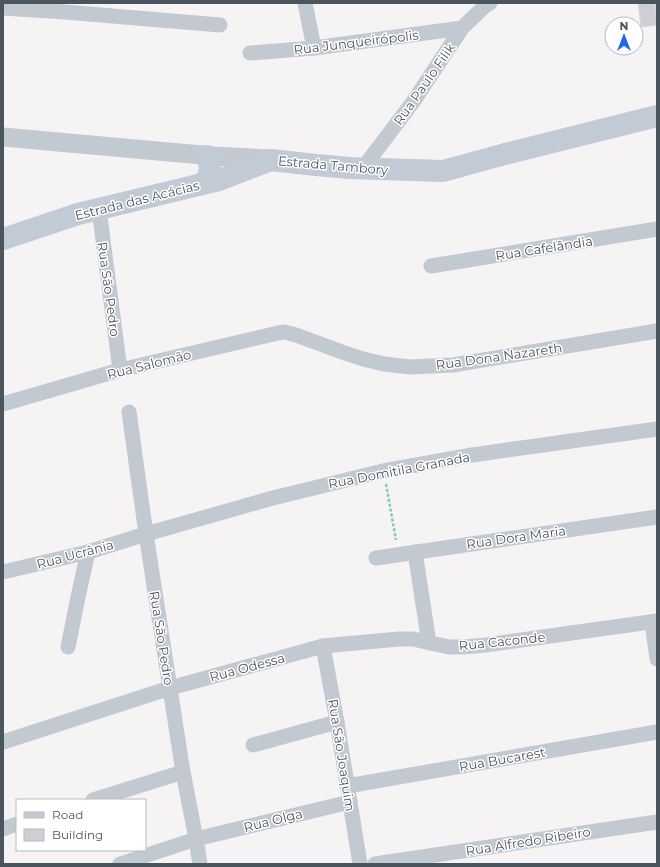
<svg xmlns="http://www.w3.org/2000/svg" width="660" height="867" font-family="Montserrat,sans-serif">
  <rect width="100%" height="100%" fill="#f5f3f3"/>
  <!-- building -->
  <polygon fill="#cdcfd5" stroke="#d7d9de" points="638,3 655,3 657,25 641,27"/>
  <g fill="none" stroke-linecap="round" stroke-linejoin="round">
    <!-- path -->
    <polyline stroke="#7eccab" stroke-width="2.5" stroke-dasharray="3 2" stroke-linecap="butt" points="386,484 396,540"/>
    <!-- minor -->
    <g stroke="#c2c9d1" stroke-width="15">
      <polyline points="305,3 314,48"/>
      <polyline points="3,8 65,12 220,25"/>
      <polyline points="250,53 314,48 462,28"/>
      <polyline points="363,168 413,102 462,28 486,5 490,3"/>
      <polyline points="99,209 120,370"/>
      <polyline points="431,266 657,229"/>
      <polyline points="3,404 120,370 278,333 284,332 296,335 342,352 363,359 384,364 410,367 453,365 657,331"/>
      <polyline points="129,412 146,534 183,772 196,839 200,864"/>
      <polyline points="415,552 429,643"/>
      <polyline points="376,558 657,517"/>
      <polyline points="3,572 88,552 146,534 273,498 383,471 472,455 657,429"/>
      <polyline points="652,622 657,659"/>
      <polyline points="323,646 337,722 360,864"/>
      <polyline points="68,647 78,597 88,552"/>
      <polyline points="3,742 170,688 323,646 399,639 413,639 449,647 463,647 486,645 657,621"/>
      <polyline points="253,745 337,722"/>
      <polyline points="347,786 657,732"/>
      <polyline points="93,800 183,772"/>
      <polyline points="3,829 17,824"/>
      <polyline points="120,864 196,839 350,802"/>
      <polyline points="375,864 657,822"/>
    </g>
    <!-- tertiary -->
    <polyline stroke="#c2c9d1" stroke-width="19" points="3,137 213,156 270,159"/>
    <!-- secondary -->
    <g stroke="#c2cad5" stroke-width="22">
      <path d="M 203,183 C 212,176 211,166 207,156"/>
      <polyline points="3,239 78,214 219,180 271,160 316,165 350,168 443,171 505,154 657,116"/>
    </g>
  </g>
  <g text-anchor="middle" stroke-width="3" stroke-linejoin="round" paint-order="stroke">
    <!-- street labels -->
    <g font-size="13" fill="#4b5560" stroke="#fff">
      <text transform="translate(356 42) rotate(-7)" y="5">Rua Junqueirópolis</text>
      <text transform="translate(424 84) rotate(-55)" y="5">Rua Paulo Filik</text>
      <text transform="translate(333 165) rotate(5)" y="5">Estrada Tambory</text>
      <text transform="translate(137 200) rotate(-14)" y="5">Estrada das Acácias</text>
      <text transform="translate(544 248) rotate(-9)" y="5">Rua Cafelândia</text>
      <text transform="translate(109 289) rotate(82)" y="5">Rua São Pedro</text>
      <text transform="translate(499 356) rotate(-8)" y="5">Rua Dona Nazareth</text>
      <text transform="translate(149 364) rotate(-14)" y="5">Rua Salomão</text>
      <text transform="translate(399 470) rotate(-11)" y="5">Rua Domitila Granada</text>
      <text transform="translate(516 537) rotate(-8)" y="5">Rua Dora Maria</text>
      <text transform="translate(75 554) rotate(-15)" y="5">Rua Ucrânia</text>
      <text transform="translate(162 638) rotate(81)" y="5">Rua São Pedro</text>
      <text transform="translate(502 641) rotate(-6)" y="5">Rua Caconde</text>
      <text transform="translate(247 667) rotate(-15)" y="5">Rua Odessa</text>
      <text transform="translate(342 755) rotate(81)" y="5">Rua São Joaquim</text>
      <text transform="translate(502 759) rotate(-10)" y="5">Rua Bucarest</text>
      <text transform="translate(273 820) rotate(-14)" y="5">Rua Olga</text>
      <text transform="translate(528 841) rotate(-9)" y="5">Rua Alfredo Ribeiro</text>
    </g>
  </g>
  <!-- border -->
  <rect width="660" height="867" fill="none" stroke="#4b5560" stroke-width="8"/>
  <!-- legend -->
  <rect x="16" y="799" width="130" height="52" fill="#ffffff" stroke="#b7bbbf"/>
  <rect x="24" y="812" width="20" height="6" fill="#c2cad5" stroke="#b7bbbf"/>
  <text x="52" y="819" font-size="12" fill="#4b5560">Road</text>
  <rect x="24" y="829" width="20" height="12" fill="#cdcfd5" stroke="#b7bbbf"/>
  <text x="52" y="839" font-size="12" fill="#4b5560">Building</text>
  <!-- north arrow -->
  <g transform="translate(624 36)"><circle r="19" fill="#ffffff" stroke="#b7bbbf"/>
  <path d="M0-3L7 15L0 10L-7 15Z" fill="#2469de"/>
  <text y="-6" font-size="11" font-weight="bold" text-anchor="middle" fill="#4b5560">N</text>
  </g>
</svg>
